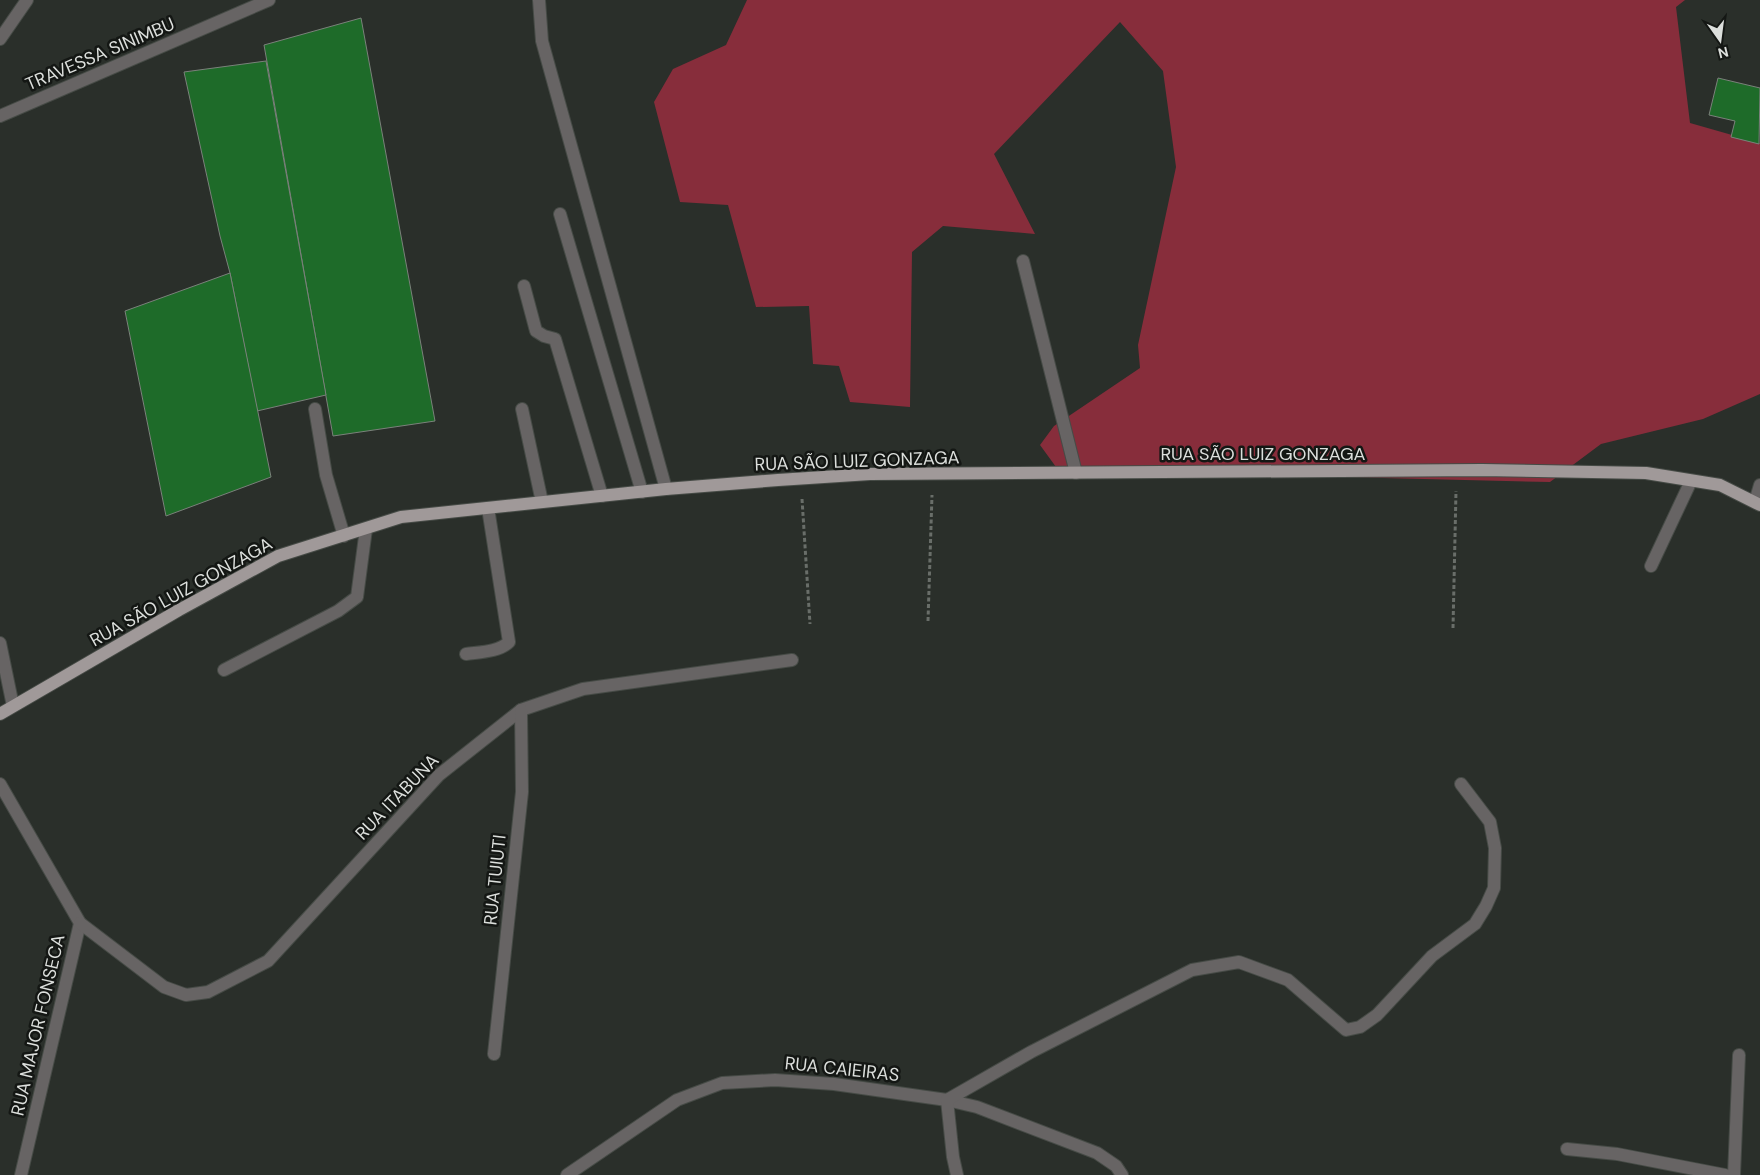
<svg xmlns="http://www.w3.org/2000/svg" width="1760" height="1175" font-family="'DM Sans',sans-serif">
  <rect width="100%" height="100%" fill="#2a2f2a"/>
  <!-- green -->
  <polygon fill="#872d3b" points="747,0 1685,0 1676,7 1690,123 1760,143 1760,394 1703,419 1601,444 1550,482 1172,473 1056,467 1040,445 1054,426 1140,368 1138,345 1176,167 1163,71 1120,22 994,154 1035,234 943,226 912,252 910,407 850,402 839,366 813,364 809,306 756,307 728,205 680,202 654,102 673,69 726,45"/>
  <!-- building -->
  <g fill="#1e6b29" stroke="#7b817b">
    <polygon points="361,18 435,421 333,436 264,45"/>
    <polygon points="266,61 326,395 257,411 230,273 220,236 184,72"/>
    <polygon points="1718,78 1760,88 1759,144 1731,137 1735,121 1709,115"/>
    <polygon points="230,273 271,477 166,516 125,311"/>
  </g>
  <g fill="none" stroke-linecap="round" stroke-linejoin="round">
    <defs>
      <g id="service">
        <polyline points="539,0 542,41 666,489"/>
        <polyline points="560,214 642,492"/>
        <polyline points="524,286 536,331 544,336 555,339 602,496"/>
        <polyline points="315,409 326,475 344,536"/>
        <polyline points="522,409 542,502"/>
        <polyline points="1651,566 1691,481"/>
        <path d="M 466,654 C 480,652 499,652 509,642 L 488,508"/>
        <polyline points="224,670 338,611 357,597 366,529"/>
      </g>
      <g id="minor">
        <polyline points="0,39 27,0"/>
        <polyline points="0,116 269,0"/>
        <polyline points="1023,261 1076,473"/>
        <polyline points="1755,502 1760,485"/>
        <polyline points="0,643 13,706"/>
        <polyline points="0,784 80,923 21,1175"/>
        <polyline points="80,923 164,987 186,995 208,992 268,961 439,775 521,710 583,689 792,660"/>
        <polyline points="494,1054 522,792 521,710"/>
        <polyline points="1567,1149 1617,1154 1725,1175"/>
        <polyline points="567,1175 677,1100 722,1083 775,1080 834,1084 947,1100 977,1107 1097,1153 1116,1166 1122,1175"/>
        <polyline points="957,1175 953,1157 947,1100 1031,1052 1192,970 1239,962 1288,980 1346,1030 1360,1027 1377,1015 1432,956 1475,924 1486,906 1494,888 1495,848 1490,822 1461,784"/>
        <polyline points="1734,1175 1739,1055"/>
      </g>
      <polyline id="primary" points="0,714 179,610 278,556 401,517 666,489 778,480 870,474 1482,470 1646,473 1720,485 1760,505"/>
    </defs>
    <!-- service casing -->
    <use href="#service" stroke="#464b46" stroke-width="14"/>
    <!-- minor casing -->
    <use href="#minor" stroke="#464b46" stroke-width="14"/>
    <!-- primary casing -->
    <use href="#primary" stroke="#464b46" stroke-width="14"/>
    <!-- path -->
    <g stroke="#696e69" stroke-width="3" stroke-dasharray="4 2.5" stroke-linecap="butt">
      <polyline points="802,499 810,624"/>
      <polyline points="928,621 932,495"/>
      <polyline points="1453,628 1456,491"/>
    </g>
    <!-- service -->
    <use href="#service" stroke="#676464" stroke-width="12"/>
    <!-- minor -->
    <use href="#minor" stroke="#676464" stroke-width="12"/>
    <!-- primary -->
    <use href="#primary" stroke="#a09999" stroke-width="12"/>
  </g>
  <g text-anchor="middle" stroke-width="5" stroke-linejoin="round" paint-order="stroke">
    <!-- street labels -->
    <g font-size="18" fill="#dcdfdc" stroke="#141714">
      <text transform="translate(100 54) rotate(-23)" y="6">TRAVESSA SINIMBU</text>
      <text x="1263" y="460">RUA SÃO LUIZ GONZAGA</text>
      <text transform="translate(857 461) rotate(-2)" y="6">RUA SÃO LUIZ GONZAGA</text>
      <text transform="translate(181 592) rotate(-29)" y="6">RUA SÃO LUIZ GONZAGA</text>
      <text transform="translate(397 797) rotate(-46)" y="6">RUA ITABUNA</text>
      <text transform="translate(495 880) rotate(-84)" y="6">RUA TUIUTI</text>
      <text transform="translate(38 1025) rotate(-77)" y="6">RUA MAJOR FONSECA</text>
      <text transform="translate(842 1069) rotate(6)" y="6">RUA CAIEIRAS</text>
    </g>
  </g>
  <!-- north arrow -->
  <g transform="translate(1720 40) rotate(166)" stroke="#141714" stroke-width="4" paint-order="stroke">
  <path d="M0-4L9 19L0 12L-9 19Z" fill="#dcdfdc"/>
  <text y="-8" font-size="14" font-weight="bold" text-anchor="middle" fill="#dcdfdc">N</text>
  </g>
</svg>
